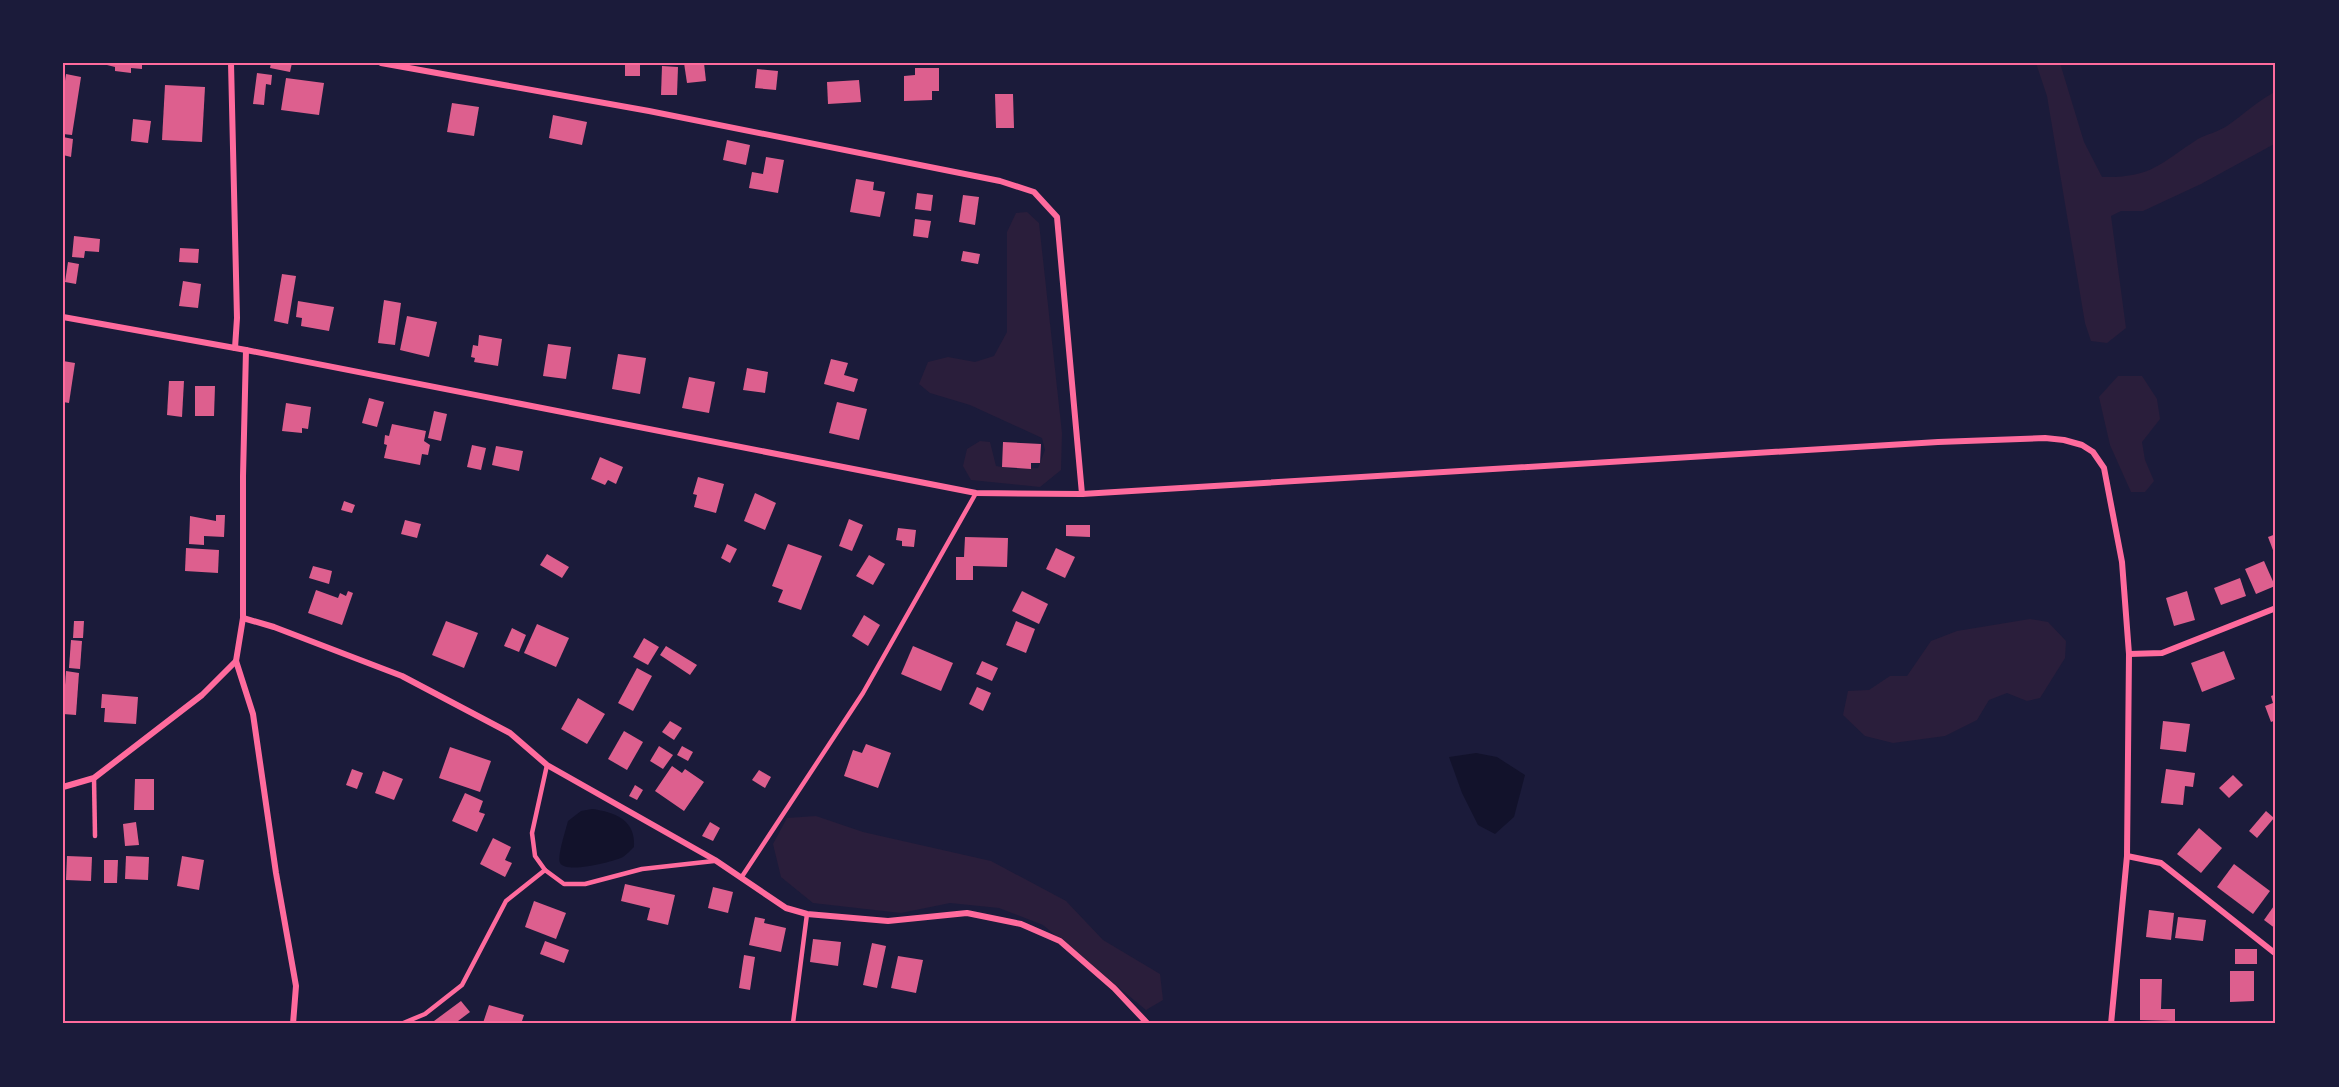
<svg xmlns="http://www.w3.org/2000/svg" width="2339" height="1087" font-family="Helvetica,sans-serif">
  <rect width="100%" height="100%" fill="#1b1b3a"/>
  <!-- green -->
  <g fill="#2a1e3b">
    <path d="M 2036,63 L 2060,63 L 2084,142 L 2102,177 C 2152,178 2159,164 2198,139 C 2207,134 2218,132 2227,126 C 2244,114 2258,101 2276,91 L 2276,143 L 2201,184 L 2143,211 L 2121,211 L 2111,216 L 2126,328 L 2107,343 L 2091,341 L 2085,323 L 2047,96 Z"/>
    <polygon points="1027,212 1039,223 1062,433 1061,470 1040,487 971,480 963,466 967,449 980,441 990,442 996,466 1013,469 1038,468 1045,450 1042,438 970,405 930,393 919,384 928,362 948,357 975,362 994,356 1007,332 1007,232 1016,213"/>
    <polygon points="2118,376 2142,376 2157,399 2160,419 2142,442 2145,460 2154,481 2145,492 2131,492 2110,445 2099,397"/>
    <polygon points="2030,619 2048,622 2066,641 2065,658 2040,698 2027,701 2007,693 1989,700 1977,720 1945,736 1893,743 1865,736 1843,715 1848,691 1869,690 1890,676 1907,676 1931,641 1957,631"/>
    <polygon points="816,816 863,832 991,861 1066,901 1103,940 1160,974 1163,1000 1146,1010 1043,925 999,908 950,903 901,913 813,903 781,877 773,844 787,818"/>
  </g>
  <!-- water -->
  <g fill="#12122b">
    <polygon points="1476,753 1497,757 1525,775 1514,817 1495,834 1478,825 1462,793 1449,757"/>
    <path d="M 592,809 C 615,812 636,820 634,847 C 630,851 627,854 623,857 C 613,862 566,874 560,863 C 557,856 566,829 568,821 L 581,811 Z"/>
  </g>
  <!-- building -->
  <g fill="#dd5f8e">
    <polygon points="107,63 142,63 142,69 131,68 131,73 115,71 115,67 107,65"/>
    <polygon points="271,63 292,63 290,72 270,68"/>
    <rect x="625" y="63" width="15" height="13"/>
    <polygon points="684,63 704,63 706,81 687,83"/>
    <polygon points="662,66 678,67 677,95 661,95"/>
    <polygon points="915,68 939,68 939,91 932,91 932,100 904,101 904,76 915,75"/>
    <polygon points="757,69 778,71 776,90 755,88"/>
    <polygon points="257,73 272,75 271,85 266,84 264,105 253,104"/>
    <polygon points="66,74 81,77 72,135 63,134 63,94"/>
    <polygon points="286,78 324,83 319,115 281,110"/>
    <polygon points="859,80 861,102 828,104 827,82"/>
    <polygon points="165,85 205,87 202,142 162,140"/>
    <polygon points="995,94 1013,94 1014,128 996,128"/>
    <polygon points="452,103 479,107 474,136 447,132"/>
    <polygon points="553,115 587,122 582,145 549,138"/>
    <polygon points="133,119 151,121 148,143 131,141"/>
    <polygon points="63,137 73,139 71,157 63,155"/>
    <polygon points="727,140 750,145 746,165 723,160"/>
    <polygon points="766,157 784,160 778,193 749,188 752,172 763,174"/>
    <polygon points="856,179 874,182 873,190 885,192 880,217 850,212"/>
    <polygon points="917,193 933,195 931,211 915,209"/>
    <polygon points="963,195 979,197 975,225 959,222"/>
    <polygon points="915,219 931,221 928,238 913,236"/>
    <polygon points="74,236 100,239 99,252 85,251 84,258 72,257"/>
    <polygon points="180,248 199,249 198,263 179,262"/>
    <polygon points="963,251 980,254 978,264 961,261"/>
    <polygon points="68,262 79,264 76,284 65,282"/>
    <polygon points="282,274 296,276 288,324 274,321"/>
    <polygon points="183,281 201,284 198,308 179,306"/>
    <polygon points="384,300 401,303 395,345 378,343"/>
    <polygon points="298,301 334,307 329,331 301,326 302,318 296,317"/>
    <polygon points="407,316 437,322 429,357 400,350"/>
    <polygon points="479,335 502,339 498,366 474,362 475,358 471,357 473,345 478,346"/>
    <polygon points="548,344 571,347 566,379 543,376"/>
    <polygon points="618,354 646,358 640,394 612,389"/>
    <polygon points="831,359 848,363 844,375 858,379 854,392 824,384"/>
    <polygon points="63,361 75,363 69,403 63,402"/>
    <polygon points="747,368 768,372 765,393 743,390"/>
    <polygon points="689,377 715,382 709,413 682,408"/>
    <polygon points="169,381 184,381 182,417 167,415"/>
    <polygon points="195,386 215,386 214,416 195,416"/>
    <polygon points="369,398 384,402 377,427 362,423"/>
    <polygon points="837,402 867,409 859,440 829,433"/>
    <polygon points="286,403 311,407 308,429 302,428 302,433 282,431"/>
    <polygon points="434,411 447,414 441,441 428,438"/>
    <polygon points="392,424 426,431 424,441 430,445 428,455 422,454 420,465 384,458 387,445 384,444 385,435 389,436"/>
    <polygon points="1003,442 1041,444 1040,463 1031,463 1031,469 1002,467"/>
    <polygon points="472,445 486,448 481,470 467,467"/>
    <polygon points="496,446 523,451 519,471 492,465"/>
    <polygon points="600,457 623,467 616,484 608,480 605,485 591,479"/>
    <polygon points="698,477 724,484 716,513 694,507 697,495 693,494"/>
    <polygon points="755,493 776,503 765,530 744,521"/>
    <polygon points="344,501 355,505 352,513 341,510"/>
    <polygon points="216,515 225,515 224,537 204,536 204,545 189,544 190,516 216,521"/>
    <polygon points="849,519 863,525 852,551 839,546"/>
    <polygon points="405,520 421,524 417,538 401,534"/>
    <polygon points="1066,525 1090,525 1090,537 1066,536"/>
    <polygon points="898,528 916,530 914,547 902,546 902,541 896,540"/>
    <polygon points="2276,534 2276,558 2268,537"/>
    <polygon points="965,537 1008,538 1007,567 973,566 973,580 956,580 956,557 964,557"/>
    <polygon points="727,544 737,549 730,563 721,558"/>
    <polygon points="788,544 822,556 801,610 778,602 783,590 772,586"/>
    <polygon points="186,548 219,550 218,573 185,571"/>
    <polygon points="1056,548 1075,557 1065,578 1046,569"/>
    <polygon points="547,554 569,567 562,578 540,565"/>
    <polygon points="869,555 885,564 873,585 856,576"/>
    <polygon points="2264,561 2275,586 2256,594 2245,569"/>
    <polygon points="313,566 332,571 329,584 309,578"/>
    <polygon points="2240,578 2246,596 2221,605 2214,588"/>
    <polygon points="316,590 338,598 340,593 346,596 348,591 353,593 342,625 308,613"/>
    <polygon points="1022,591 1048,604 1039,624 1012,611"/>
    <polygon points="2187,591 2195,620 2174,626 2166,598"/>
    <polygon points="864,615 880,625 868,646 852,636"/>
    <polygon points="74,621 84,621 83,638 73,638"/>
    <polygon points="446,621 478,633 464,668 432,655"/>
    <polygon points="1016,621 1035,629 1026,653 1006,645"/>
    <polygon points="537,624 569,638 556,667 524,653"/>
    <polygon points="512,628 526,635 519,652 504,646"/>
    <polygon points="644,638 659,647 648,665 633,657"/>
    <polygon points="71,640 82,641 80,669 69,668"/>
    <polygon points="666,646 697,665 690,675 660,655"/>
    <polygon points="913,646 953,663 941,691 901,674"/>
    <polygon points="2224,651 2235,679 2202,692 2191,663"/>
    <polygon points="982,661 998,668 992,681 976,674"/>
    <polygon points="637,668 652,676 633,711 618,703"/>
    <polygon points="66,671 79,673 76,715 63,714"/>
    <polygon points="977,687 991,693 983,711 969,704"/>
    <polygon points="102,694 138,697 136,724 104,722 105,708 101,708"/>
    <polygon points="2276,694 2276,720 2271,722 2265,706 2273,703 2271,696"/>
    <polygon points="578,698 605,714 587,744 561,729"/>
    <polygon points="670,721 682,728 674,740 662,732"/>
    <polygon points="2163,721 2190,724 2186,752 2160,749"/>
    <polygon points="624,731 643,742 627,770 608,759"/>
    <polygon points="866,744 891,753 878,788 844,776 853,750 862,753"/>
    <polygon points="659,746 673,755 663,769 650,761"/>
    <polygon points="682,746 693,752 688,761 677,755"/>
    <polygon points="450,747 491,761 480,792 439,778"/>
    <polygon points="672,766 682,773 685,769 704,782 684,811 655,791"/>
    <polygon points="352,769 363,773 357,789 346,785"/>
    <polygon points="2166,769 2195,773 2193,787 2185,786 2183,805 2161,803"/>
    <polygon points="759,770 771,777 765,788 752,780"/>
    <polygon points="383,771 403,779 394,800 375,793"/>
    <polygon points="2233,775 2243,785 2229,798 2219,788"/>
    <polygon points="135,779 154,779 154,810 134,810"/>
    <polygon points="635,785 643,790 637,800 629,796"/>
    <polygon points="465,793 483,801 479,812 485,814 477,832 452,821"/>
    <polygon points="2266,811 2274,818 2257,838 2249,831"/>
    <polygon points="136,822 139,845 125,846 123,824"/>
    <polygon points="710,822 720,828 713,841 702,836"/>
    <polygon points="2199,828 2222,848 2201,873 2177,854"/>
    <polygon points="493,838 511,847 505,860 512,863 505,877 480,864"/>
    <polygon points="67,856 92,857 91,881 66,880"/>
    <polygon points="126,856 149,857 148,880 125,879"/>
    <polygon points="182,856 204,860 199,890 177,886"/>
    <polygon points="104,860 118,860 117,883 104,883"/>
    <polygon points="2234,864 2270,891 2253,914 2217,887"/>
    <polygon points="625,884 675,895 668,925 647,920 650,908 621,901"/>
    <polygon points="713,887 733,892 728,913 708,908"/>
    <polygon points="534,901 566,913 556,939 525,927"/>
    <polygon points="2276,903 2276,929 2264,920"/>
    <polygon points="2149,910 2174,913 2171,940 2146,937"/>
    <polygon points="755,917 765,919 764,923 786,928 781,952 749,945"/>
    <polygon points="2178,917 2206,920 2203,941 2175,938"/>
    <polygon points="813,939 841,942 838,966 810,962"/>
    <polygon points="545,941 569,950 564,963 540,954"/>
    <polygon points="872,943 886,946 877,988 863,985"/>
    <rect x="2235" y="949" width="22" height="15"/>
    <polygon points="744,955 755,957 750,990 739,988"/>
    <polygon points="898,956 923,960 916,993 891,988"/>
    <polygon points="2230,971 2254,971 2254,1001 2230,1002"/>
    <polygon points="2140,979 2162,979 2161,1009 2175,1009 2175,1021 2140,1020"/>
    <polygon points="461,1001 470,1012 454,1024 436,1024 434,1021"/>
    <polygon points="489,1005 524,1015 521,1024 483,1023"/>
  </g>
  <g fill="none" stroke-linecap="round" stroke-linejoin="round">
    <!-- service -->
    <g stroke="#ff6b9d" stroke-width="4.5">
      <polyline points="94,778 95,836"/>
      <polyline points="545,870 535,856 532,833 547,765"/>
      <polyline points="741,878 863,693 976,493"/>
      <polyline points="793,1023 807,914"/>
      <polyline points="401,1024 425,1014 462,985 506,901 545,870 564,884 585,884 642,869 714,861"/>
    </g>
    <!-- minor -->
    <g stroke="#ff6b9d" stroke-width="6">
      <polyline points="231,63 237,318 235,348"/>
      <polyline points="381,63 649,111 1000,181 1034,192 1057,217 1082,494"/>
      <polyline points="63,317 246,350 976,493 1082,494 1938,442 2045,438 2064,440 2082,445 2093,452 2104,468 2122,562 2129,654 2127,856 2111,1024"/>
      <polyline points="246,350 243,476 243,618 236,661 253,714 276,873 296,986 293,1024"/>
      <polyline points="243,618 274,627 402,676 510,733 547,765 715,860 786,908 807,914 888,921 967,913 1021,924 1060,941 1114,988 1148,1024"/>
      <polyline points="2129,654 2162,653 2276,608"/>
      <polyline points="63,787 94,778 202,695 236,661"/>
      <polyline points="2127,856 2161,863 2276,954"/>
    </g>
  </g>
  <!-- border -->
  <rect width="2339" height="1087" fill="none" stroke="#1b1b3a" stroke-width="129"/>
  <rect x="64" y="64" width="2210" height="958" fill="none" stroke="#ff6b9d" stroke-width="2"/>
</svg>
